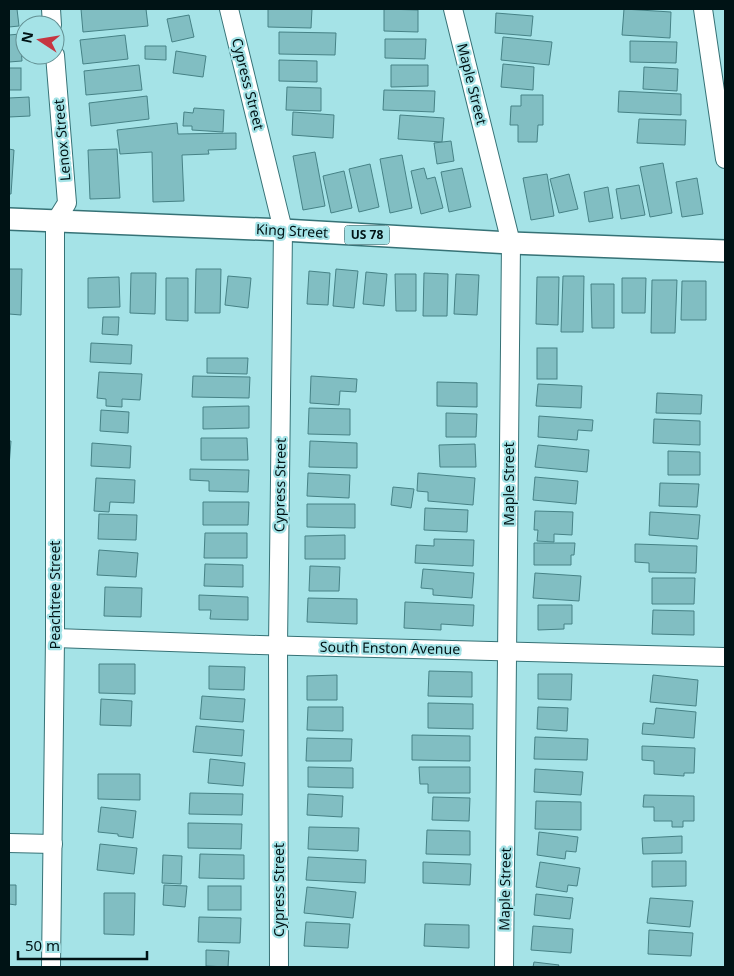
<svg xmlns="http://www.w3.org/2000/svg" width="734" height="976" font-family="'Noto Sans',sans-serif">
  <rect width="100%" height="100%" fill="#a5e3e7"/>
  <!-- building -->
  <g fill="#81bec2" stroke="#468286">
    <polygon points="9,9 17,9 19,26 9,27"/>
    <polygon points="81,9 146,9 148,26 83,32"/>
    <polygon points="268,9 312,9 311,28 268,27"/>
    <polygon points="384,9 418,10 418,32 384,31"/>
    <polygon points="624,9 671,12 670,38 622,35"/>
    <polygon points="496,13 533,16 531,36 495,33"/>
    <polygon points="189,15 194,37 172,42 167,19"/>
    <polygon points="279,32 336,33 335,55 279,54"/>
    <polygon points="20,34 22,61 9,62 9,35"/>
    <polygon points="125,35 128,59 83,64 80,40"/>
    <polygon points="503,37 552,42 549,65 501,60"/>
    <polygon points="385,39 426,39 425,59 385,58"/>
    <polygon points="630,41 677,42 676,63 630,62"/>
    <polygon points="145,46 166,46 166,60 145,59"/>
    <polygon points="176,51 206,56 203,77 173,73"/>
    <polygon points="279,60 317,61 317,82 279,81"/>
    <polygon points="503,64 534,67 533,90 501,87"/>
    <polygon points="139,65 142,90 86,95 84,71"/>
    <polygon points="391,65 428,65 428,86 391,87"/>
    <polygon points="644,67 678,69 677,91 643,89"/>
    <rect x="9" y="68" width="12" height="22"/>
    <polygon points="287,87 321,88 321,111 286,110"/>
    <polygon points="384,90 435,91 434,112 383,110"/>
    <polygon points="619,91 681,94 681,115 618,112"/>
    <polygon points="521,95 543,95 543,125 538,125 537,142 518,142 518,125 510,125 511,106 521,106"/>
    <polygon points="147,96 149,119 91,126 89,103"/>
    <polygon points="29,97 30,116 9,117 9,98"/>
    <polygon points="194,108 224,110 223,132 192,130 192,126 183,126 184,112 193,113"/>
    <polygon points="293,112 334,115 333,138 292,135"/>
    <polygon points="400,115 444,118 442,142 398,139"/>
    <polygon points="639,119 686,120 685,145 637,143"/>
    <polygon points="177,123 178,134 236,133 236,149 208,150 209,154 182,155 184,201 153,202 152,152 120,154 117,130"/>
    <polygon points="451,141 454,161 437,164 434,143"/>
    <polygon points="9,149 14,150 11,194 9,194"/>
    <polygon points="117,149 120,198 90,199 88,150"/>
    <polygon points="315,152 325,206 303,210 293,156"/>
    <polygon points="402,155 412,208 390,213 380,159"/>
    <polygon points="663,163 672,213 650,217 640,167"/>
    <polygon points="370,164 379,207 359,212 349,169"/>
    <polygon points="424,168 427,179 435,177 443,208 421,214 411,171"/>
    <polygon points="462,168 471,207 449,212 441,172"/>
    <polygon points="344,171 352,208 331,213 323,176"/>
    <polygon points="547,174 554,216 531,220 523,178"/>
    <polygon points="569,174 578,209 559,213 550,179"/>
    <polygon points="697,178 703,214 682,217 676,182"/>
    <polygon points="639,185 645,215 621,219 616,189"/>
    <polygon points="608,187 613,218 589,222 584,192"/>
    <polygon points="9,269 22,269 21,315 9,314"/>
    <polygon points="196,269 221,269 220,313 195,313"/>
    <polygon points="336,269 358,271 354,308 333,306"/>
    <polygon points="309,271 330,273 328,305 307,304"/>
    <polygon points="366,272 387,274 384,306 363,304"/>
    <polygon points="131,273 156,273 155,314 130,313"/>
    <polygon points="424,273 448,274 447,316 423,316"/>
    <polygon points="395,274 416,274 416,311 396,311"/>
    <polygon points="456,274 479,275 477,315 454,314"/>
    <polygon points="228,276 251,278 248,308 225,305"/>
    <polygon points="563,276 584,276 583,332 561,332"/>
    <polygon points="119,277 120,307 88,308 88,278"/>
    <polygon points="537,277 559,277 558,325 536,324"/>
    <polygon points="166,278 188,278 188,321 166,320"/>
    <polygon points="622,278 646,278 645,313 622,313"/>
    <polygon points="652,280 677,280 675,333 651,333"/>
    <polygon points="682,281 706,281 706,320 681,320"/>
    <polygon points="591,284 614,284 614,328 592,328"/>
    <polygon points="103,317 119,317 118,335 102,334"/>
    <polygon points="91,343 132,345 131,364 90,362"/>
    <rect x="537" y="348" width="20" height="31"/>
    <polygon points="207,358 248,358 247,374 207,373"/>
    <polygon points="99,372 142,374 140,400 122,399 122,407 106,406 106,399 97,398"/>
    <polygon points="193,376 250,377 249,398 192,397"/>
    <polygon points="311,376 357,379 356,392 340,391 339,405 310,403"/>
    <polygon points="437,382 477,383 477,407 437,406"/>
    <polygon points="538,384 582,386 581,408 536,406"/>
    <polygon points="657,393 702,395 701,414 656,413"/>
    <polygon points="249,406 249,428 203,429 203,407"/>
    <polygon points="309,408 350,409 350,435 308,434"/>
    <polygon points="101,410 129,412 128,433 100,431"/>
    <polygon points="446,413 477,414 476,437 446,437"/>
    <polygon points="539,416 593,420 592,431 578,430 577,440 538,437"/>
    <polygon points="654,419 700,421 700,445 653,443"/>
    <polygon points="201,438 247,438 248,460 201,460"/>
    <polygon points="9,441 11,441 9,466"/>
    <polygon points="310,441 357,443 357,468 309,467"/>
    <polygon points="92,443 131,446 130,468 91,466"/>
    <polygon points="475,444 476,467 440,467 439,445"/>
    <polygon points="538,445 589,450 587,472 535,467"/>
    <polygon points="668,451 700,452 700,475 668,475"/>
    <polygon points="190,469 249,470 248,492 209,491 209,481 190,480"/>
    <polygon points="308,473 350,475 349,498 307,496"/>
    <polygon points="418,473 475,478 473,505 428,501 428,492 417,491"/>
    <polygon points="535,477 578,481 576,504 533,500"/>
    <polygon points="96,478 135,480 134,503 110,502 109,512 94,511"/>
    <polygon points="660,483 699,484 697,507 659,506"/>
    <polygon points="393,487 414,489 411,508 391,505"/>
    <polygon points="203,502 249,502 248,525 203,525"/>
    <polygon points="307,504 355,504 355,528 307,527"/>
    <polygon points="425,508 468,510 467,532 424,530"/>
    <polygon points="535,511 573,512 572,535 554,534 554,542 537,541 538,530 534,530"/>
    <polygon points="650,512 700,515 698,539 649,535"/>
    <polygon points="99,514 137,515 136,540 98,539"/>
    <polygon points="205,533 247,533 247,558 204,558"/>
    <polygon points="345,535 345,559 305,559 305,536"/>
    <polygon points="434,539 474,540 473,566 415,563 416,545 434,546"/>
    <polygon points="534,543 575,543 574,555 571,555 571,565 534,565"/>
    <polygon points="635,544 697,546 696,573 649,572 649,563 635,562"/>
    <polygon points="99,550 138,553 136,577 97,575"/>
    <polygon points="205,564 243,565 243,587 204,586"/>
    <polygon points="310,566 340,567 339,591 309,591"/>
    <polygon points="423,569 474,573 472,598 433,595 433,589 421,588"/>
    <polygon points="535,573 581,576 579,601 533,598"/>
    <polygon points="652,578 695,578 694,604 652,604"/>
    <polygon points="105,587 142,588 141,617 104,616"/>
    <polygon points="199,595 248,597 248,620 210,619 211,610 199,610"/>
    <polygon points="308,598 357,599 357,624 307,622"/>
    <polygon points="405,602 474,605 473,626 441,624 441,630 404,628"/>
    <polygon points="538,605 572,605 572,624 564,624 564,629 538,630"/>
    <polygon points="653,610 694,611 694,635 652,634"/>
    <polygon points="99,664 135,664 135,694 99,693"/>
    <polygon points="209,666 245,667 244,690 209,689"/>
    <polygon points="429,671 472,672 472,697 428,696"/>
    <polygon points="538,674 572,674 571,700 538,699"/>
    <polygon points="337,675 337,700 307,700 307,676"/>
    <polygon points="653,675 698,680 696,706 650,702"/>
    <polygon points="202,696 245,699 243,722 200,719"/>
    <polygon points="101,699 132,701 131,726 100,725"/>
    <polygon points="428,703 473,704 473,729 428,728"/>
    <polygon points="308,707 343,707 343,731 307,730"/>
    <polygon points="538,707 568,708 567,731 537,729"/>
    <polygon points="656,708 696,712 694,738 642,734 643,723 654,724"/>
    <polygon points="196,726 244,730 242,756 193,752"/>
    <polygon points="412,735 470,736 470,761 412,760"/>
    <polygon points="535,737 588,739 587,760 534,759"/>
    <polygon points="307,738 352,739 351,761 306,761"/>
    <polygon points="642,746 695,748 694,773 684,773 684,776 654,774 654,761 642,760"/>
    <polygon points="210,759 245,763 243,786 208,783"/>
    <polygon points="308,767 353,768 353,788 308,787"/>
    <polygon points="419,767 470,767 470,793 428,793 428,784 420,784"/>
    <polygon points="535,769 583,772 581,795 534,792"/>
    <polygon points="98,774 140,774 140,800 98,799"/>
    <polygon points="190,793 243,794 242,815 189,814"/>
    <polygon points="308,794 343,796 342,817 307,815"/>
    <polygon points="644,795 694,796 694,821 683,821 683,827 672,827 672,821 654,821 654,807 643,807"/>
    <polygon points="433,797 470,798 469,821 432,820"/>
    <polygon points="536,801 581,802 581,830 535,829"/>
    <polygon points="101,807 136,811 133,838 118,836 118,834 98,832"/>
    <polygon points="188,823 242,824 241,849 188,848"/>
    <polygon points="309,827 359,828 358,851 308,849"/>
    <polygon points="427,830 470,831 470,855 426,854"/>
    <polygon points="539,832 578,837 576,852 566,851 565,859 537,855"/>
    <polygon points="682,836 682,853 643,854 642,838"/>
    <polygon points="100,844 137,848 134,874 97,870"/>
    <polygon points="200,854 244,855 244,879 199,878"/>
    <polygon points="163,855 182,856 181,884 162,883"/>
    <polygon points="308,857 366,860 365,883 306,880"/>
    <polygon points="652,861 686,861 686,886 652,887"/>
    <polygon points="423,862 471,864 470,885 423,883"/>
    <polygon points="540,862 580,868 577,886 568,885 567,892 536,887"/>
    <polygon points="9,885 16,885 16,905 9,904"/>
    <polygon points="164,885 187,886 185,907 163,905"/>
    <rect x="208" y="886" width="33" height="24"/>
    <polygon points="307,887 356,892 353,918 304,913"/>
    <polygon points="104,893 135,893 134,935 104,934"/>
    <polygon points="536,894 573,898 570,919 534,915"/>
    <polygon points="650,898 693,901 690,927 647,923"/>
    <polygon points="199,917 241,918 240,943 198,942"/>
    <polygon points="306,922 350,924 348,948 304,946"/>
    <polygon points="425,924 469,925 469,948 424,946"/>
    <polygon points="533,926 573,929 571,953 531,950"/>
    <polygon points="649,930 693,933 691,956 648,954"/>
    <polygon points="206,950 229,951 228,967 206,966"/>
    <polygon points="534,962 559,965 558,967 533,967"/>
  </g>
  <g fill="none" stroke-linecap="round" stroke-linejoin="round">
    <defs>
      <g id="minor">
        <polyline points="51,9 52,25"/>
        <polyline points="229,9 283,230 278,646 279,967"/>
        <polyline points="453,9 511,243 504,967"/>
        <polyline points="703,9 725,159"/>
        <polyline points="55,638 259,645 725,657"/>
        <polyline points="9,843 53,844"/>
        <polyline points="51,967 55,638 55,222 67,203 55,55"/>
      </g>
      <polyline id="major" points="9,219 283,230 511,243 725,251"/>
    </defs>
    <!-- minor casing -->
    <use href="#minor" stroke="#367276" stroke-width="20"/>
    <!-- major casing -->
    <use href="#major" stroke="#367276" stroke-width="24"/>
    <!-- minor -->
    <use href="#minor" stroke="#fff" stroke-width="18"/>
    <!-- major -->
    <use href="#major" stroke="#fff" stroke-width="21"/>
  </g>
  <g text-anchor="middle" stroke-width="4.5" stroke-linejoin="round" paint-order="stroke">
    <!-- shield labels -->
    <rect fill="#a5e3e7" stroke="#325154" stroke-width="1" x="344.5" y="225.5" width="45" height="19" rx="4"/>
    <g font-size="12" font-weight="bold" fill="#001315">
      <text x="367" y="239">US 78</text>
    </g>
    <!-- street labels -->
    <g font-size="14" fill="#001315" stroke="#a5e3e7">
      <text transform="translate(248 84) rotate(76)" y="5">Cypress Street</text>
      <text transform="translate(472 84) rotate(76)" y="5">Maple Street</text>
      <text transform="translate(62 140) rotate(-95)" y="5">Lenox Street</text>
      <text transform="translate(292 231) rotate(3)" y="5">King Street</text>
      <text transform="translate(509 484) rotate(-90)" y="5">Maple Street</text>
      <text transform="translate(280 485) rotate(-89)" y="5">Cypress Street</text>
      <text transform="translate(55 595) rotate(-90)" y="5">Peachtree Street</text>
      <text transform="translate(390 648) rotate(1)" y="5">South Enston Avenue</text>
      <text transform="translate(505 889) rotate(-89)" y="5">Maple Street</text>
      <text transform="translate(279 890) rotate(-90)" y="5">Cypress Street</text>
    </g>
  </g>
  <!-- border -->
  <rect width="734" height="976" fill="none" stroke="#001315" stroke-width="20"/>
  <!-- north arrow -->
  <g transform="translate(40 40) rotate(282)"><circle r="24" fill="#a5e3e7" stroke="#639093"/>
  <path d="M0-4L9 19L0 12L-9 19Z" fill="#c63641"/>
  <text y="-8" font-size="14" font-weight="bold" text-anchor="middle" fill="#001315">N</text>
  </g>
  <!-- scale -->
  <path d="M18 951v8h129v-8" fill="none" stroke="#001315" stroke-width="2.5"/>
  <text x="25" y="951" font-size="15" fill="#001315" stroke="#a5e3e7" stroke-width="4" paint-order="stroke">50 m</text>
</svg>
